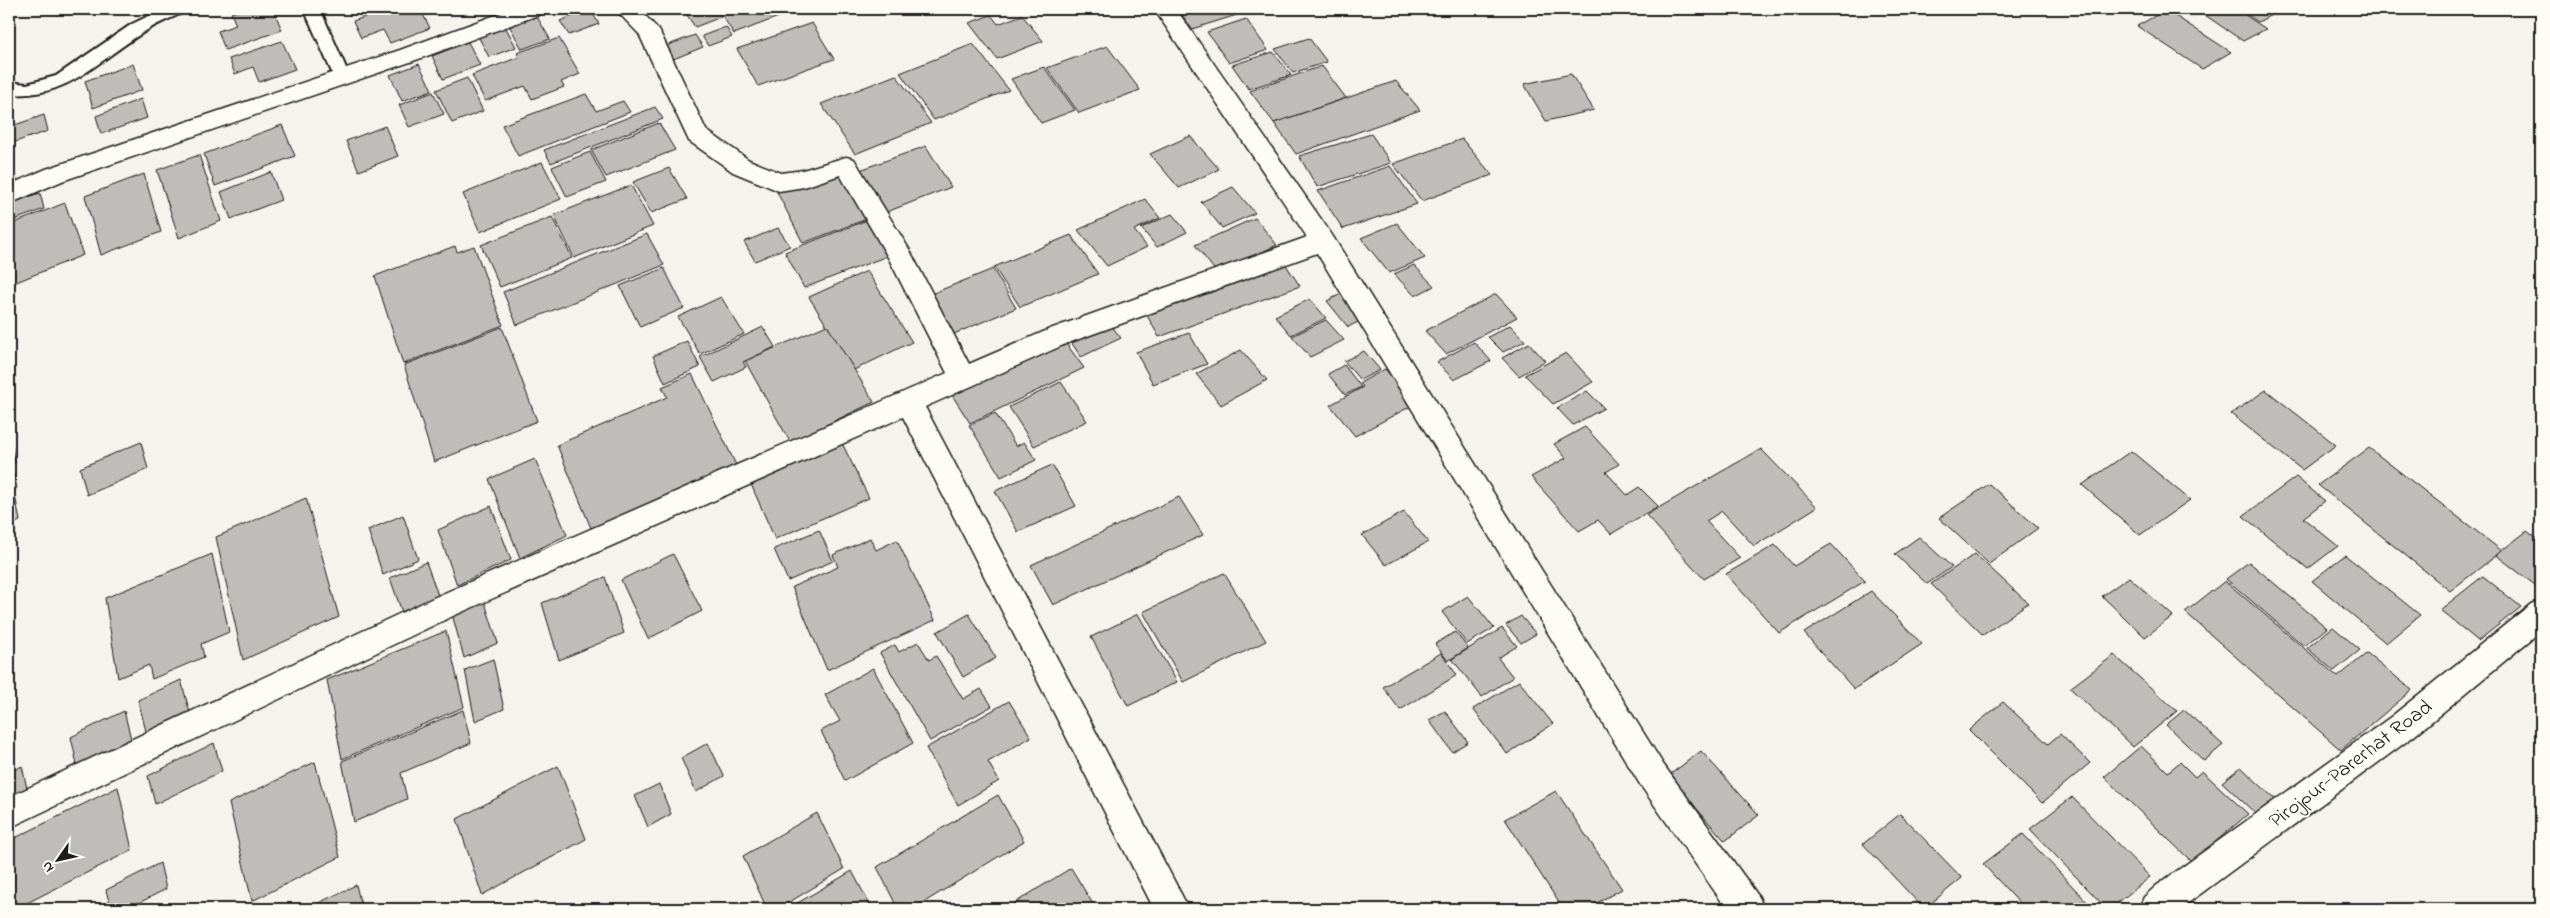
<svg xmlns="http://www.w3.org/2000/svg" width="2550" height="918" font-family="'Indie Flower',sans-serif">
  <rect width="100%" height="100%" fill="#f4f3ee"/>
  <filter id="ink" filterUnits="userSpaceOnUse"><feTurbulence type="fractalNoise" baseFrequency=".02" numOctaves="2"/><feDisplacementMap in="SourceGraphic" scale="10" xChannelSelector="R" yChannelSelector="G"/><feConvolveMatrix kernelMatrix="1 2 1 2 8 2 1 2 1" color-interpolation-filters="sRGB"/></filter>
  <g filter="url(#ink)">
    <!-- building -->
    <g fill="#bebdba" stroke="#1c1c1c">
      <polygon points="244,9 273,9 282,30 225,50 218,31 236,25 231,13"/>
      <polygon points="388,9 420,9 430,28 390,43 383,30 361,38 353,21"/>
      <polygon points="590,9 599,24 569,35 560,21"/>
      <polygon points="703,9 716,9 721,17 695,27 687,15"/>
      <polygon points="718,9 776,9 781,16 734,34"/>
      <polygon points="1178,9 1256,9 1192,29"/>
      <polygon points="2196,9 2236,9 2266,29 2243,41"/>
      <polygon points="2239,9 2280,9 2281,10 2258,22"/>
      <polygon points="2166,10 2231,52 2202,69 2137,26"/>
      <polygon points="536,15 550,39 522,49 509,25"/>
      <polygon points="991,15 998,24 1022,15 1043,41 997,59 969,23"/>
      <polygon points="1246,19 1268,50 1229,63 1207,32"/>
      <polygon points="812,23 834,59 758,86 737,49"/>
      <polygon points="505,26 516,47 489,57 478,36"/>
      <polygon points="726,27 732,37 708,46 702,36"/>
      <polygon points="695,35 703,47 671,60 663,47"/>
      <polygon points="559,38 580,74 561,82 564,87 532,99 525,86 485,101 472,75 519,57 517,53"/>
      <polygon points="1309,38 1327,62 1293,73 1275,49"/>
      <polygon points="282,41 295,69 259,82 253,67 235,74 229,59"/>
      <polygon points="468,42 480,65 443,79 432,56"/>
      <polygon points="973,44 1009,90 934,120 900,73"/>
      <polygon points="1107,46 1140,90 1079,113 1047,68"/>
      <polygon points="1273,52 1291,75 1249,89 1232,65"/>
      <polygon points="133,64 142,90 93,108 85,81"/>
      <polygon points="419,64 432,90 402,101 390,75"/>
      <polygon points="1322,66 1346,98 1274,123 1250,91"/>
      <polygon points="1044,67 1075,110 1041,123 1011,79"/>
      <polygon points="1571,74 1594,110 1546,121 1524,84"/>
      <polygon points="896,75 931,123 855,154 821,104"/>
      <polygon points="467,78 483,111 452,123 436,90"/>
      <polygon points="1396,81 1420,110 1296,154 1274,123"/>
      <polygon points="433,92 444,114 409,127 399,105"/>
      <polygon points="586,94 596,111 623,101 630,112 518,156 502,125"/>
      <polygon points="141,99 147,118 101,134 96,116"/>
      <polygon points="655,107 663,119 551,163 544,150"/>
      <polygon points="44,115 48,131 9,144 9,127"/>
      <polygon points="659,123 675,150 606,177 591,150"/>
      <polygon points="282,125 295,156 215,186 204,154"/>
      <polygon points="385,126 398,156 359,171 346,141"/>
      <polygon points="1371,134 1391,163 1317,187 1299,156"/>
      <polygon points="1190,136 1219,169 1179,188 1150,154"/>
      <polygon points="1462,139 1492,175 1422,201 1393,164"/>
      <polygon points="926,146 951,187 884,213 860,170"/>
      <polygon points="590,152 606,182 567,197 552,167"/>
      <polygon points="199,155 221,221 179,238 157,170"/>
      <polygon points="542,162 561,199 480,232 463,194"/>
      <polygon points="1390,166 1417,204 1343,229 1318,191"/>
      <polygon points="845,167 872,217 803,243 777,192"/>
      <polygon points="669,168 687,199 651,213 633,182"/>
      <polygon points="271,172 281,200 231,219 221,192"/>
      <polygon points="144,174 161,232 101,255 85,196"/>
      <polygon points="631,185 653,226 574,258 554,215"/>
      <polygon points="1233,187 1255,213 1222,228 1201,202"/>
      <polygon points="40,193 44,209 9,222 9,204"/>
      <polygon points="1145,199 1160,218 1134,230 1147,247 1107,266 1078,230"/>
      <polygon points="65,203 83,255 9,285 9,225"/>
      <polygon points="1172,214 1187,232 1157,247 1141,228"/>
      <polygon points="552,217 572,258 500,287 481,245"/>
      <polygon points="875,217 895,253 804,288 785,252"/>
      <polygon points="1255,218 1277,245 1217,273 1195,245"/>
      <polygon points="1397,223 1425,258 1389,273 1361,238"/>
      <polygon points="778,228 790,246 755,261 744,242"/>
      <polygon points="647,234 664,265 517,325 503,292"/>
      <polygon points="1071,235 1098,274 1020,307 994,267"/>
      <polygon points="455,246 457,252 474,246 503,325 403,364 375,276"/>
      <polygon points="1284,262 1300,286 1159,337 1145,312"/>
      <polygon points="1414,265 1434,286 1415,296 1394,274"/>
      <polygon points="664,268 684,308 640,327 620,286"/>
      <polygon points="993,269 1016,308 949,336 926,296"/>
      <polygon points="867,271 912,342 854,370 809,297"/>
      <polygon points="1345,292 1366,318 1348,327 1327,301"/>
      <polygon points="1496,294 1517,317 1446,354 1425,331"/>
      <polygon points="721,297 744,334 700,354 678,317"/>
      <polygon points="1310,299 1326,318 1291,335 1275,316"/>
      <polygon points="1107,320 1121,338 1081,357 1069,339"/>
      <polygon points="1326,320 1344,340 1310,357 1292,336"/>
      <polygon points="827,325 874,402 790,442 745,361"/>
      <polygon points="1510,325 1525,341 1503,352 1488,337"/>
      <polygon points="502,327 537,421 434,462 404,365"/>
      <polygon points="763,327 775,347 743,362 746,367 714,382 700,357"/>
      <polygon points="1189,333 1207,364 1153,384 1136,352"/>
      <polygon points="1063,339 1084,368 970,423 950,392"/>
      <polygon points="687,341 700,367 665,383 653,356"/>
      <polygon points="1474,342 1491,361 1454,380 1437,362"/>
      <polygon points="1529,343 1545,361 1519,376 1502,358"/>
      <polygon points="1241,350 1267,380 1221,405 1196,374"/>
      <polygon points="1364,351 1380,370 1360,380 1344,361"/>
      <polygon points="1566,353 1593,382 1553,404 1525,375"/>
      <polygon points="1344,365 1361,387 1345,395 1328,374"/>
      <polygon points="1385,369 1415,404 1355,436 1330,405 1363,387 1360,383"/>
      <polygon points="692,374 737,467 593,533 557,445 667,397 662,387"/>
      <polygon points="1061,382 1087,421 1034,446 1009,407"/>
      <polygon points="2266,390 2336,445 2302,470 2231,414"/>
      <polygon points="1587,391 1604,408 1573,425 1557,408"/>
      <polygon points="995,413 1016,446 1024,442 1036,460 1001,477 969,425"/>
      <polygon points="1585,427 1619,464 1606,472 1627,495 1639,487 1658,506 1611,534 1598,520 1579,531 1531,477 1566,458 1554,444"/>
      <polygon points="11,442 15,463 9,466 9,443"/>
      <polygon points="141,442 148,469 87,495 80,468"/>
      <polygon points="842,443 869,498 775,539 750,482"/>
      <polygon points="2369,448 2502,551 2450,591 2318,485"/>
      <polygon points="1761,449 1817,507 1754,546 1722,511 1706,521 1740,558 1704,579 1646,515"/>
      <polygon points="2131,451 2190,500 2140,535 2082,485"/>
      <polygon points="535,459 567,535 520,558 489,479"/>
      <polygon points="1052,465 1076,506 1018,532 995,491"/>
      <polygon points="14,474 17,488 9,492 9,476"/>
      <polygon points="2296,477 2325,501 2303,518 2338,546 2308,569 2243,516"/>
      <polygon points="1989,484 2038,528 1989,564 1939,518"/>
      <polygon points="1179,497 1203,535 1053,605 1031,565"/>
      <polygon points="306,498 339,617 243,660 216,537"/>
      <polygon points="16,500 20,521 9,526 9,503"/>
      <polygon points="491,506 511,560 457,585 438,530"/>
      <polygon points="1404,512 1428,542 1386,565 1362,535"/>
      <polygon points="403,515 418,559 383,575 368,530"/>
      <polygon points="819,530 833,561 788,581 774,549"/>
      <polygon points="2527,531 2541,542 2540,589 2496,555"/>
      <polygon points="1919,537 1952,567 1927,584 1895,554"/>
      <polygon points="870,538 876,550 897,540 935,620 827,670 792,587 838,567 833,555"/>
      <polygon points="1831,544 1865,581 1779,633 1726,574 1775,545 1794,566"/>
      <polygon points="212,554 229,632 201,644 204,657 152,679 149,665 118,678 105,598"/>
      <polygon points="673,554 702,611 648,639 621,580"/>
      <polygon points="1975,554 2028,603 1983,635 1931,584"/>
      <polygon points="2345,555 2420,615 2386,643 2312,581"/>
      <polygon points="426,562 439,598 403,615 390,578"/>
      <polygon points="2249,562 2327,628 2304,646 2226,579"/>
      <polygon points="1224,573 1266,641 1183,682 1143,612"/>
      <polygon points="2483,576 2521,607 2478,641 2440,610"/>
      <polygon points="605,577 624,633 559,660 542,603"/>
      <polygon points="2129,577 2173,616 2145,637 2102,596"/>
      <polygon points="2225,581 2338,677 2367,653 2412,690 2341,750 2185,612"/>
      <polygon points="1871,591 1922,644 1854,689 1804,633"/>
      <polygon points="1468,596 1494,628 1467,644 1442,612"/>
      <polygon points="484,600 498,643 464,658 452,614"/>
      <polygon points="969,614 996,658 963,677 937,632"/>
      <polygon points="1138,614 1177,682 1128,706 1091,637"/>
      <polygon points="1521,616 1536,634 1521,643 1506,625"/>
      <polygon points="2333,627 2360,650 2334,671 2307,648"/>
      <polygon points="1502,628 1517,646 1498,658 1513,677 1482,697 1452,659"/>
      <polygon points="446,631 464,707 342,759 327,680"/>
      <polygon points="1455,632 1468,648 1448,661 1435,644"/>
      <polygon points="918,642 929,660 936,656 963,699 981,689 992,706 930,741 880,653 895,645 899,652"/>
      <polygon points="1441,653 1457,675 1400,710 1383,687"/>
      <polygon points="2114,655 2177,711 2133,747 2070,688"/>
      <polygon points="493,659 504,709 475,721 465,670"/>
      <polygon points="873,668 913,743 845,781 821,731 840,721 825,695"/>
      <polygon points="181,680 190,713 147,735 138,700"/>
      <polygon points="1519,681 1553,724 1507,754 1473,709"/>
      <polygon points="1009,701 1031,737 988,762 999,781 958,805 926,748"/>
      <polygon points="2003,702 2048,744 2060,734 2090,763 2042,803 1969,730"/>
      <polygon points="463,710 471,743 401,773 407,799 354,822 342,761"/>
      <polygon points="2184,710 2223,745 2204,761 2166,725"/>
      <polygon points="124,711 132,743 78,769 71,737"/>
      <polygon points="1445,711 1468,742 1452,752 1429,720"/>
      <polygon points="214,743 222,771 155,804 148,776"/>
      <polygon points="708,743 724,776 696,792 681,758"/>
      <polygon points="2141,746 2168,772 2180,762 2195,777 2202,771 2248,814 2192,862 2104,777"/>
      <polygon points="1701,751 1759,815 1725,841 1668,776"/>
      <polygon points="315,762 340,857 252,901 229,803"/>
      <polygon points="22,766 28,793 9,802 9,773"/>
      <polygon points="558,766 586,839 482,895 457,819"/>
      <polygon points="2241,767 2277,801 2258,816 2222,782"/>
      <polygon points="659,784 671,814 648,827 635,796"/>
      <polygon points="118,787 132,850 15,909 9,876 9,841"/>
      <polygon points="1556,791 1622,889 1586,909 1563,909 1505,819"/>
      <polygon points="998,795 1024,841 913,909 898,909 877,867"/>
      <polygon points="2072,797 2150,877 2110,909 2107,909 2030,829"/>
      <polygon points="817,813 844,869 778,909 767,909 743,856"/>
      <polygon points="1900,814 1962,878 1924,909 1863,844"/>
      <polygon points="2023,834 2092,907 2089,909 2025,909 1983,864"/>
      <polygon points="160,863 166,889 127,909 111,909 106,890"/>
      <polygon points="1071,868 1096,909 1005,909"/>
      <polygon points="852,871 872,909 790,909 789,908"/>
      <polygon points="356,885 362,909 306,909"/>
    </g>
    <g fill="none" stroke-linecap="round" stroke-linejoin="round">
      <defs>
        <g id="service">
          <path d="M 163,9 L 184,9 L 182,13 C 169,19 156,24 144,32 C 98,60 68,99 9,94 L 9,82 L 27,84 L 56,76 L 132,24 Z"/>
          <polygon points="304,9 320,9 350,77 348,81 336,81 334,77"/>
        </g>
        <g id="minor">
          <polygon points="512,9 544,9 541,14 416,60 62,181 9,204 9,185 46,169 400,50"/>
          <polygon points="615,9 639,9 659,30 706,130 749,160 781,173 803,170 846,157 854,159 909,249 969,364 1050,329 1307,237 1154,9 1176,9 1332,235 1663,764 1759,897 1764,909 1727,909 1641,786 1317,253 1068,343 925,407 1189,909 1154,909 903,417 453,616 9,828 9,797 433,598 947,373 889,259 840,175 804,187 779,191 733,172 689,141 639,34"/>
          <polygon points="2541,600 2541,631 2414,736 2180,909 2139,909 2144,897 2156,886 2392,716 2531,604"/>
        </g>
      </defs>
      <!-- service casing -->
      <use href="#service" stroke="#1c1c1c" stroke-width="4"/>
      <!-- minor casing -->
      <use href="#minor" stroke="#1c1c1c" stroke-width="3"/>
      <!-- service -->
      <use href="#service" fill="#fdfcf7" fill-rule="evenodd"/>
      <!-- minor -->
      <use href="#minor" fill="#fdfcf7" fill-rule="evenodd"/>
    </g>
  </g>
  <g text-anchor="middle" stroke-width="4" stroke-linejoin="round" paint-order="stroke">
    <!-- street labels -->
    <g font-size="21" fill="#1c1c1c" stroke="#fdfcf7">
      <text transform="translate(2350 763) rotate(-37)" y="7">Pirojpur-Parerhat Road</text>
    </g>
  </g>
  <!-- margin -->
  <rect width="2550" height="918" fill="none" stroke="#fdfcf7" stroke-width="30"/>
  <rect x="15" y="15" width="2520" height="888" fill="none" stroke="#1c1c1c" stroke-width="2" filter="url(#ink)"/>
  <!-- north arrow -->
  <g transform="translate(58 860) rotate(236)" stroke="#fdfcf7" stroke-width="4" paint-order="stroke">
  <path d="M0-4L9 19L0 12L-9 19Z" fill="#1c1c1c"/>
  <text y="-8" font-size="14" font-weight="bold" text-anchor="middle" fill="#1c1c1c">N</text>
  </g>
</svg>
